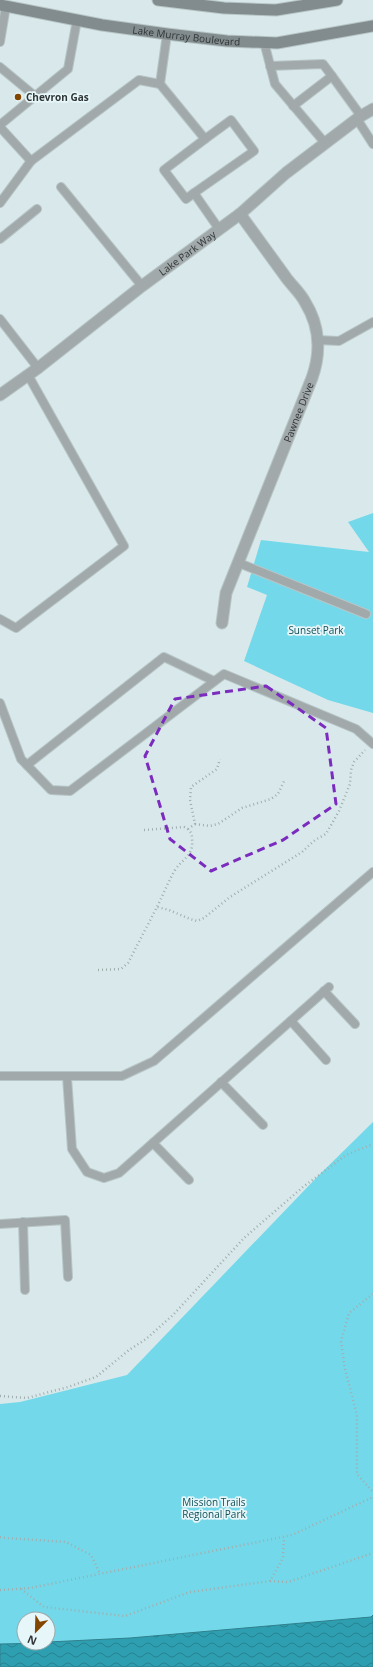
<svg xmlns="http://www.w3.org/2000/svg" width="373" height="1667" font-family="'Open Sans',sans-serif">
  <defs>
    <pattern id="water-waves" width="16" height="10" patternUnits="userSpaceOnUse"><rect width="16" height="10" fill="#2e9fb0"/><path d="M0 5q4-4 8 0t8 0" fill="none" stroke="#288290"/></pattern>
  </defs>
  <rect width="100%" height="100%" fill="#d9e9eb"/>
  <!-- green -->
  <g fill="#73d9ea" fill-rule="evenodd">
    <polygon points="373,513 373,713 328,700 244,661 267,595 247,587 261,540 369,552 348,522"/>
    <path d="M 373,1122 L 373,1667 L 0,1667 L 0,1404 L 20,1402 L 127,1375 L 318,1176 ZM 24,1619 L 48,1619 L 48,1643 L 24,1643 Z"/>
  </g>
  <!-- water -->
  <polygon fill="url(#water-waves)" stroke="#2f808c" points="373,1615 373,1667 0,1667 0,1644 48,1643 48,1642 130,1638 371,1617"/>
  <g fill="none" stroke-linecap="round" stroke-linejoin="round">
    <defs>
      <g id="service">
        <polyline points="0,42 6,6"/>
        <polyline points="264,42 275,84 325,143"/>
        <polyline points="270,66 323,64 332,76 293,106"/>
        <polyline points="0,67 35,96"/>
        <polyline points="332,76 361,116"/>
        <polyline points="160,84 205,139 231,120 254,151 194,193 219,229"/>
        <polyline points="357,119 373,144"/>
        <polyline points="0,125 68,69 77,20"/>
        <polyline points="0,127 31,161"/>
        <polyline points="61,187 142,286"/>
        <polyline points="194,193 186,199 164,170 205,139"/>
        <polyline points="0,203 31,161 139,80 160,84 167,34"/>
        <polyline points="0,239 37,209"/>
        <polyline points="0,319 38,368"/>
        <polyline points="318,340 339,341 373,322"/>
        <polyline points="239,563 366,614"/>
        <polyline points="0,619 16,628 124,546 28,375"/>
        <polyline points="0,703 21,759 51,790 70,791 224,674 356,729 373,744"/>
        <polyline points="27,765 164,657 214,681"/>
        <polyline points="324,991 355,1024"/>
        <polyline points="291,1021 326,1060"/>
        <polyline points="0,1076 122,1076 154,1061 373,872"/>
        <polyline points="67,1077 72,1149 87,1172 104,1178 119,1173 329,987"/>
        <polyline points="221,1082 263,1125"/>
        <polyline points="153,1143 189,1180"/>
        <polyline points="23,1222 25,1290"/>
        <polyline points="0,1224 65,1220 68,1277"/>
      </g>
      <g id="minor">
        <path id="s1" d="M 222,623 L 226,593 L 312,378 C 321,353 320,326 305,302 C 300,292 291,285 285,276 C 270,255 255,235 240,214"/>
      </g>
      <g id="tertiary">
        <path id="s2" d="M 0,395 L 38,368 L 142,286 L 240,214 L 286,173 L 361,116 L 373,109"/>
      </g>
      <g id="secondary">
        <polyline points="158,0 224,8 276,10 337,0"/>
        <path id="s3" d="M 0,5 L 102,25 L 167,34 L 227,41 L 277,43 L 373,26"/>
      </g>
    </defs>
    <!-- service casing -->
    <use href="#service" stroke="#b7c5c7" stroke-width="10"/>
    <!-- minor casing -->
    <use href="#minor" stroke="#b7c5c7" stroke-width="13"/>
    <!-- tertiary casing -->
    <use href="#tertiary" stroke="#b7c5c7" stroke-width="13"/>
    <!-- secondary casing -->
    <use href="#secondary" stroke="#b7c5c7" stroke-width="13"/>
    <!-- path -->
    <g stroke="#a1aeaf" stroke-width="2.5" stroke-dasharray="1 3" stroke-linecap="butt">
      <polyline points="195,824 210,826 218,824 242,808 271,799 278,794 285,779"/>
      <polyline points="188,829 195,824 190,800 191,787 217,769 220,759"/>
      <path d="M 144,830 L 184,827 C 190,830 192,833 192,839 C 194,856 183,858 175,870 C 168,882 163,895 157,907"/>
      <polyline points="98,970 121,969 128,963 157,907 169,910 190,919 197,921 204,918 230,897 302,852 315,840 326,834 339,811 350,784 351,770 354,762 365,750"/>
      <polyline points="373,1294 349,1313 341,1341 345,1369 357,1415 357,1474 373,1492"/>
      <polyline points="0,1396 27,1398 68,1387 96,1377 129,1350 146,1339 173,1315 244,1238 303,1187 346,1155 373,1144"/>
      <polyline points="0,1537 5,1538 66,1542 91,1555 100,1574"/>
      <polyline points="270,1581 288,1582 373,1553"/>
      <polyline points="21,1589 44,1607 125,1616 190,1592 270,1581 283,1558 284,1537"/>
      <polyline points="0,1590 30,1588 292,1535 373,1497"/>
    </g>
    <!-- service -->
    <use href="#service" stroke="#a2a9aa" stroke-width="8"/>
    <!-- minor -->
    <use href="#minor" stroke="#a2a9aa" stroke-width="11"/>
    <!-- tertiary -->
    <use href="#tertiary" stroke="#a2a9aa" stroke-width="11"/>
    <!-- secondary -->
    <use href="#secondary" stroke="#828b8d" stroke-width="11"/>
  </g>
  <!-- marked area -->
  <path fill="none" stroke="#7b2cbf" stroke-width="3" stroke-dasharray="8 5" stroke-linejoin="round" d="M 266,686 L 326,728 L 336,804 L 283,840 L 211,871 L 170,839 L 145,756 L 175,699 Z"/>
  <!-- markers -->
  <circle fill="#834601" stroke="#e6f6f9" stroke-width="1.5" cx="18" cy="97" r="4"/>
  <g text-anchor="middle" stroke-width="3.5" stroke-linejoin="round" paint-order="stroke">
    <!-- street labels -->
    <g font-size="10" fill="#303637" stroke="#e6f6f9">
      <text dy="4" stroke="none"><textPath href="#s3" startOffset="189">Lake Murray Boulevard</textPath></text>
      <text dy="4" stroke="none"><textPath href="#s2" startOffset="235">Lake Park Way</textPath></text>
      <text dy="4" stroke="none"><textPath href="#s1" startOffset="225">Pawnee Drive</textPath></text>
    </g>
    <!-- poi labels -->
    <g font-size="10" font-weight="bold" fill="#303637" stroke="#e6f6f9" text-anchor="start">
      <text x="26" y="101">Chevron Gas</text>
    </g>
    <!-- park labels -->
    <g font-size="10" fill="#104f58" stroke="#e6f6f9">
      <text x="316" y="634">Sunset Park</text>
      <text x="214" y="1506">Mission Trails<tspan x="214" dy="12">Regional Park</tspan></text>
    </g>
  </g>
  <!-- north arrow -->
  <g transform="translate(36 1631) rotate(203)"><circle r="19" fill="#e6f6f9" stroke="#9da9ab"/>
  <path d="M0-3L7 15L0 10L-7 15Z" fill="#834601"/>
  <text y="-6" font-size="11" font-weight="bold" text-anchor="middle" fill="#303637">N</text>
  </g>
</svg>
